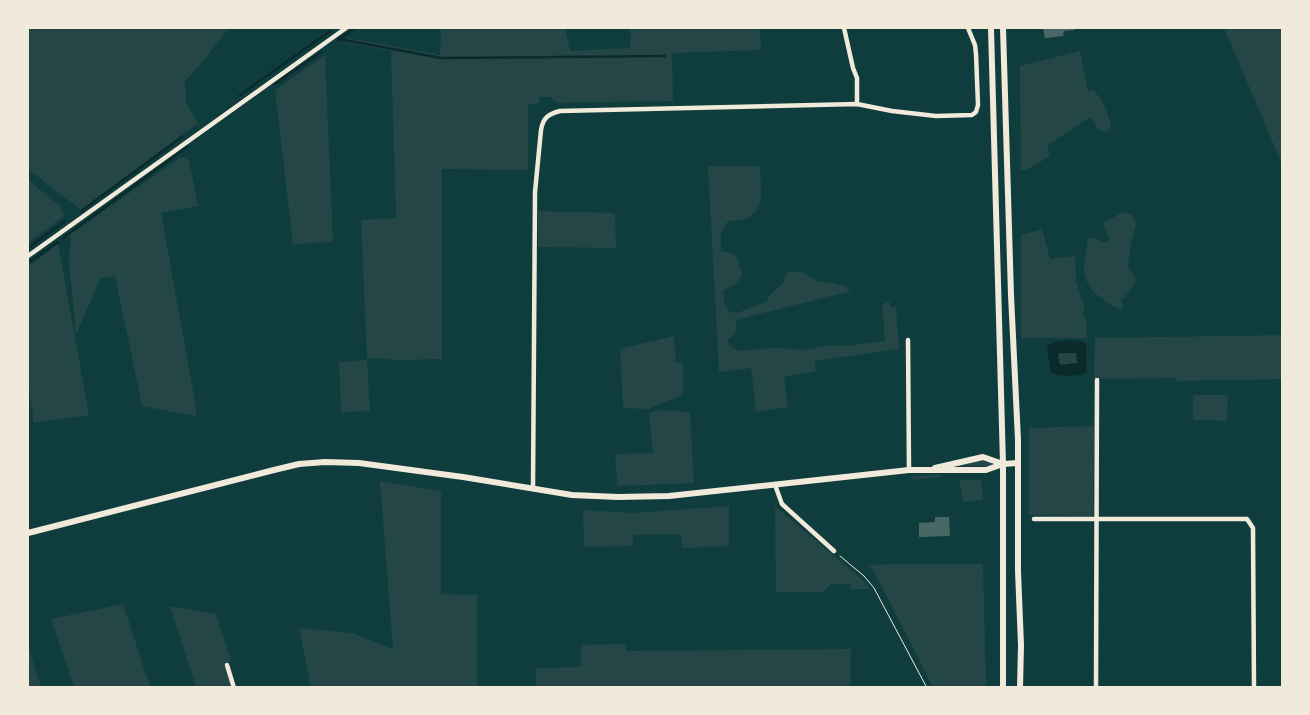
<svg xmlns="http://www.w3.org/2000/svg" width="1310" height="715" font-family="Barlow,sans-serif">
  <rect width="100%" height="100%" fill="#0f3d3e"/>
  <!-- green -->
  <g fill="#244646">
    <polygon points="28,28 229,28 203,61 185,81 186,103 198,123 81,210 28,169"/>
    <polygon points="441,28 565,28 570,51 630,48 631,28 760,28 761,50 672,53 673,101 557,103 551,97 540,97 539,103 528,105 528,170 442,169 442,359 401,360 367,358 361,220 396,218 391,51 343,42 347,38 440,55"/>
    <polygon points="1224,28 1282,28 1282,164"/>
    <path d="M 1080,51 L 1088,91 L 1093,90 C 1104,101 1108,112 1111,127 L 1107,132 L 1099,130 L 1090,117 L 1047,146 L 1050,156 L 1027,170 L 1021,170 L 1020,66 Z"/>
    <polygon points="325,55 333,242 293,244 275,90"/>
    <polygon points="181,157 189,160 198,206 161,213 195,401 196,416 142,406 115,276 100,279 76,335 69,260 71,239 69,235"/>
    <path d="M 708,166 L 759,166 C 761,184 767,212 744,219 C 739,221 733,220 728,221 L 721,232 L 721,251 L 736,255 L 742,273 L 739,282 L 723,291 L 725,304 L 729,312 L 737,313 L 766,302 L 771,294 L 783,283 L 787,272 L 802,272 L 819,282 L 835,283 L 846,287 L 851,291 L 735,320 C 739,331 736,334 728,340 L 729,345 L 739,351 L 773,348 L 805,350 L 831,345 L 847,346 L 885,341 L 882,305 L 889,301 L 890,307 L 896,307 L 899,349 L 814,361 L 816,371 L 784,377 L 788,407 L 756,412 L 751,368 L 719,372 Z"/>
    <polygon points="28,180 61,207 64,216 28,243"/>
    <polygon points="538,211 615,213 616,248 538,247"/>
    <path d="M 1123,212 L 1132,215 L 1136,224 L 1130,247 L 1128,267 L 1136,279 L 1132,288 L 1124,298 L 1121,298 L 1123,306 L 1122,310 C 1105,302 1085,291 1084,269 C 1084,259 1087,248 1088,238 L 1098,239 L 1103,243 L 1109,240 L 1103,223 Z"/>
    <polygon points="1042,229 1050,259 1075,256 1076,282 1085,308 1083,313 1086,320 1087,338 1021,338 1021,235"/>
    <polygon points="58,244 89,415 34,423 28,382 28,267"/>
    <polygon points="1282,335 1282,379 1175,381 1175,378 1094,379 1095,338"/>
    <polygon points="674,336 676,363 683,363 683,395 648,409 623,408 620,349"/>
    <polygon points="1060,353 1077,353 1077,363 1061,365 1059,362 1058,354"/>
    <polygon points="367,360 370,411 341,412 339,362"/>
    <polygon points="1193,395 1228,395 1227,421 1193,420"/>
    <polygon points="660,410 690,412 694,483 618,486 615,454 653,453 649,413"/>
    <polygon points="1094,426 1093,516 1029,515 1029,428"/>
    <polygon points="985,460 995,462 992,466 952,466"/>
    <polygon points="938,475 942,475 942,477 913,480 911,477 913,476"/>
    <polygon points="959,480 981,480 983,500 964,502"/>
    <polygon points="380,481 441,491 441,594 477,595 477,687 311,687 299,628 352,633 393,649"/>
    <polygon points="729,506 729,546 683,548 681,534 633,535 633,546 584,547 583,510 632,513"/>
    <polygon points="775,506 865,582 869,589 851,589 851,584 831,584 823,592 776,592"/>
    <polygon points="901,564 983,564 986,687 933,687 874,571 867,565"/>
    <polygon points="123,604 150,687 74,687 51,619"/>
    <polygon points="170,606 216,614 231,661 224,663 231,687 196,687"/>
    <polygon points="625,644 626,651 851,649 850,687 536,687 536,668 581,667 581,645"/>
    <polygon points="28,647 41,687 28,687"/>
  </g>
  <!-- water -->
  <path fill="#0a2a2b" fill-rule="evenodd" d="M 1083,341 L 1086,345 L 1087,372 C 1078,377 1061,377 1051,373 L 1047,347 C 1054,338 1072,341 1083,341 ZM 1060,353 L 1076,353 L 1077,363 L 1061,365 L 1059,362 L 1058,354 Z"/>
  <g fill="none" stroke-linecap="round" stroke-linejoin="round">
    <!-- stream -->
    <g stroke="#0a2a2b" stroke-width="2.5">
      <polyline points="339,39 441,58 665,56"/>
      <polyline points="339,39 355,28"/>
      <polyline points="275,84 321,52"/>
      <polyline points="240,95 330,31"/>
      <polyline points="81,211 182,137"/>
      <polyline points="63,238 187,147"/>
      <polyline points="28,248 65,221"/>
      <polyline points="28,263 58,242"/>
    </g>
  </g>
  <!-- building -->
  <g fill="#486865">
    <polygon points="1043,28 1074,28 1075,30 1064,31 1063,36 1045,38"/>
    <polygon points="935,517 949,517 950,536 919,537 919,523 935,522"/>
  </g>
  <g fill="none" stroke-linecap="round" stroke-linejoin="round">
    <!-- path -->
    <polyline stroke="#f1e9da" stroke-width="1" points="840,556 864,576 874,588 927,688"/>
    <!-- minor -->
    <g stroke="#f1e9da" stroke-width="4.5">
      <polyline points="844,28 853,68 857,78 857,104"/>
      <polyline points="28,256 346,28"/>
      <polyline points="908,340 909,470"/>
      <polyline points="775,485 782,504 834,551"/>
      <path d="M 533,489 L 535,192 L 541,130 C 543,118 548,114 560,111 L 857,104 L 892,111 L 936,116 L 972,115 L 976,112 L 978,105 L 976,54 L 975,45 L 968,28"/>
      <polyline points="1034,519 1247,519 1253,528 1254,688"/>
      <polyline points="227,665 234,688"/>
      <polyline points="1096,688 1097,380"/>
    </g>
    <!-- secondary -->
    <g stroke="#f1e9da" stroke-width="6">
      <polyline points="991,28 1003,464 1003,688"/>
      <polyline points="1003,28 1011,295 1018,440 1018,571 1021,645 1020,688"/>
      <polyline points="935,468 983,457 1003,464"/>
      <polyline points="28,533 274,470 299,464 325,462 359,463 463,477 572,495 618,497 669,496 909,470 986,470 1003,464 1018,463"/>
    </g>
  </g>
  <!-- border -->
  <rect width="1310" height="715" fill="none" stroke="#f1e9da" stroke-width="58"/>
</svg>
